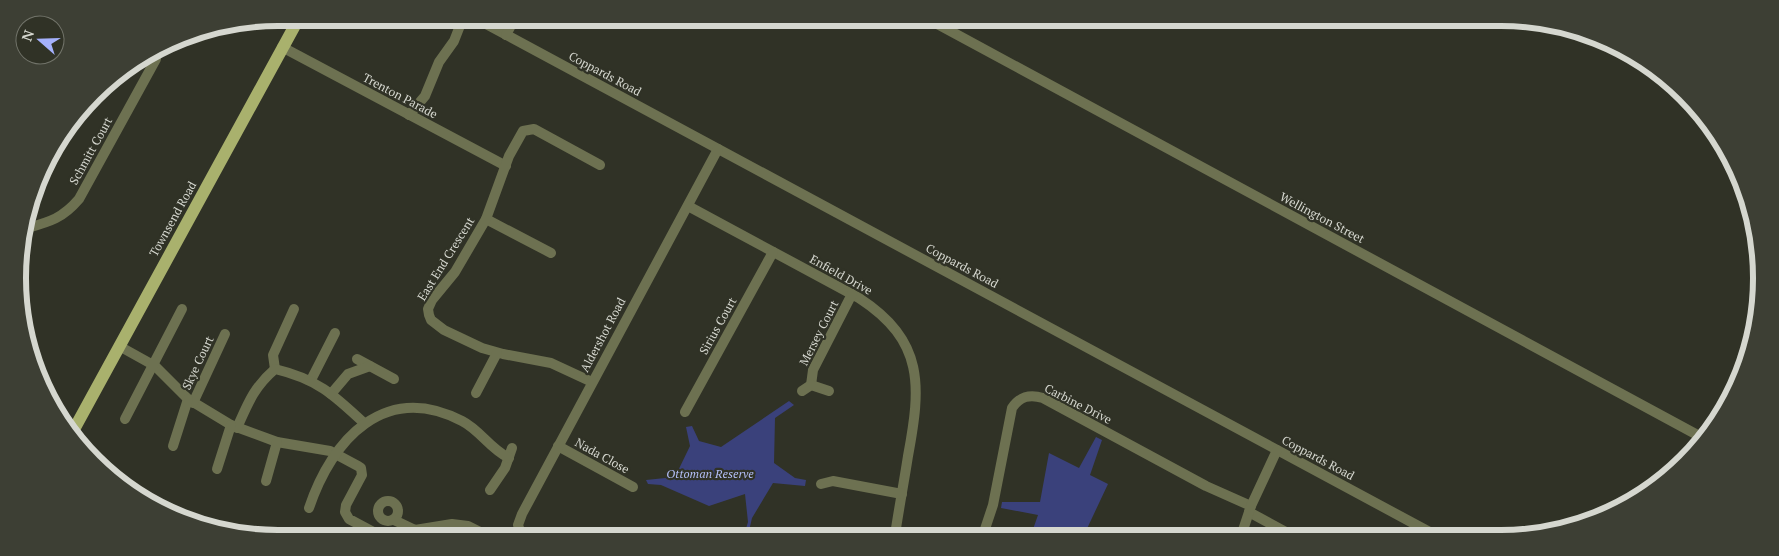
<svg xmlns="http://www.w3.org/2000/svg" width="1779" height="556" font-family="'PT Serif',serif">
  <rect width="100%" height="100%" fill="#303226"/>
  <!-- green -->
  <g fill="#3a417b">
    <polygon points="789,401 794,405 775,418 774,463 795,478 806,480 805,486 773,483 752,518 749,531 745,532 748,522 745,494 709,506 661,485 648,484 646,480 675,477 690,446 686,427 692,426 699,441 721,447"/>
    <polygon points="1096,437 1102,440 1090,475 1108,484 1084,535 1031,535 1038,515 1001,508 1002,502 1040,502 1049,453 1079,468"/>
  </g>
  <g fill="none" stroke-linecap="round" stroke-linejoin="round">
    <!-- minor -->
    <g stroke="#6d7151" stroke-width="10">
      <polyline points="475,18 1437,536"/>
      <polyline points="930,20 1703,438"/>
      <polyline points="506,35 515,18"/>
      <polyline points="282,47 506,166"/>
      <polyline points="409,115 425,96 439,62 454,41 463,18"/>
      <path d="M 688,206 L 859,298 C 925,341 921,386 908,456 C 904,482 899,508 895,535"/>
      <polyline points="486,219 551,253"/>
      <path d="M 24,229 C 49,222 62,219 79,199 L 156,59"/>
      <polyline points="119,346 155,366 188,399 231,425 277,442 330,451 358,466 361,468 362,475 346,505 345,512 349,519 377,534"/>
      <polyline points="357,359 394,379"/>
      <polyline points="275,369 273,355 294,309"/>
      <polyline points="311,380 335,333"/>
      <polyline points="592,382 551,363 503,354 482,348 444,330 431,320 429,315 428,309 432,300 455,272 486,219 509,156 523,131 534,129 600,165"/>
      <polyline points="811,385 813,370 852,294"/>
      <polyline points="802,391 811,385 829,391"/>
      <polyline points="476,393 497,353"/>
      <polyline points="331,394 348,374 370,366"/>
      <polyline points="193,403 225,334"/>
      <polyline points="685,412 773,252"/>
      <polyline points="125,419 182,309"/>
      <path d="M 237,428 C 248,403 254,387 275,369 C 317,379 333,394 364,423"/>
      <polyline points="173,446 188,399"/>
      <polyline points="558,446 633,487"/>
      <polyline points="217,469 231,425"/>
      <polyline points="266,481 277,442"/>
      <polyline points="821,484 833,481 902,494"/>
      <polyline points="490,490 505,468 512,448"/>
      <polyline points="130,491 145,500"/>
      <circle cx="388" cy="511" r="10"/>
      <path d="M 309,508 C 332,439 385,381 462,421 C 480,430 490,449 509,458"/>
      <polyline points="1249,512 1293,536"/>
      <polyline points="394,520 415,530 452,524 468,526 484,534"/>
      <polyline points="895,532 908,535"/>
      <polyline points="521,534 518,525 522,514 718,149"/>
      <path d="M 983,535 L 993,505 L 1012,408 C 1020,396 1030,394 1043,398 L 1206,486 L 1251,506"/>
      <polyline points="1241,536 1251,506 1277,450"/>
    </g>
    <!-- major -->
    <polyline stroke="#a9b16d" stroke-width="12" points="72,433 299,18"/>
  </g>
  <g text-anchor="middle" stroke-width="4.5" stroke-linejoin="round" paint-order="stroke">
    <!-- street labels -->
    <g font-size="12" fill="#d5d7cf" stroke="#303226">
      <text transform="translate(605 74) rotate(28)" y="4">Coppards Road</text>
      <text transform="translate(400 96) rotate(28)" y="4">Trenton Parade</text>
      <text transform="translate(91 151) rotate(-61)" y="4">Schmitt Court</text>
      <text transform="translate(1322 218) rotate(28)" y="4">Wellington Street</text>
      <text transform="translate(173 219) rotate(-61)" y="4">Townsend Road</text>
      <text transform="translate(446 259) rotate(-58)" y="4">East End Crescent</text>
      <text transform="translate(962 266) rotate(28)" y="4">Coppards Road</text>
      <text transform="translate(841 275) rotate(29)" y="4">Enfield Drive</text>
      <text transform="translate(718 326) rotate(-61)" y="4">Sirius Court</text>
      <text transform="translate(819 333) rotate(-63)" y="4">Mersey Court</text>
      <text transform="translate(603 335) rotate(-62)" y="4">Aldershot Road</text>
      <text transform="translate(198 363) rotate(-65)" y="4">Skye Court</text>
      <text transform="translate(1078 404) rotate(27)" y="4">Carbine Drive</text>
      <text transform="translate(602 456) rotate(29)" y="4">Nada Close</text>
      <text transform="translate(1318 458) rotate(28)" y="4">Coppards Road</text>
    </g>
    <!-- park labels -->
    <g font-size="12" font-style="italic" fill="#b2bdf6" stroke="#303226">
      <text x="710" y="478">Ottoman Reserve</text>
    </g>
  </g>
  <!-- crop -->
  <path d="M0 0H1779V556H0ZM278 26H1501A252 252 0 0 1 1753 278V278A252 252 0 0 1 1501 530H278A252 252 0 0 1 26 278V278A252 252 0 0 1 278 26Z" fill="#3d3f34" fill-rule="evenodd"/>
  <path fill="none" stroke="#d5d7cf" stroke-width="6" d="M278 26H1501A252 252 0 0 1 1753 278V278A252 252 0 0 1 1501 530H278A252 252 0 0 1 26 278V278A252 252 0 0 1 278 26Z"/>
  <!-- north arrow -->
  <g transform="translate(40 40) rotate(290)"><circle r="24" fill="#303226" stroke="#72746a"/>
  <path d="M0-4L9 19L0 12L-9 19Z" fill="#a5b1fc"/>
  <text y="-8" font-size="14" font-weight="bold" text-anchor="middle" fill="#d5d7cf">N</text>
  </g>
</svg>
